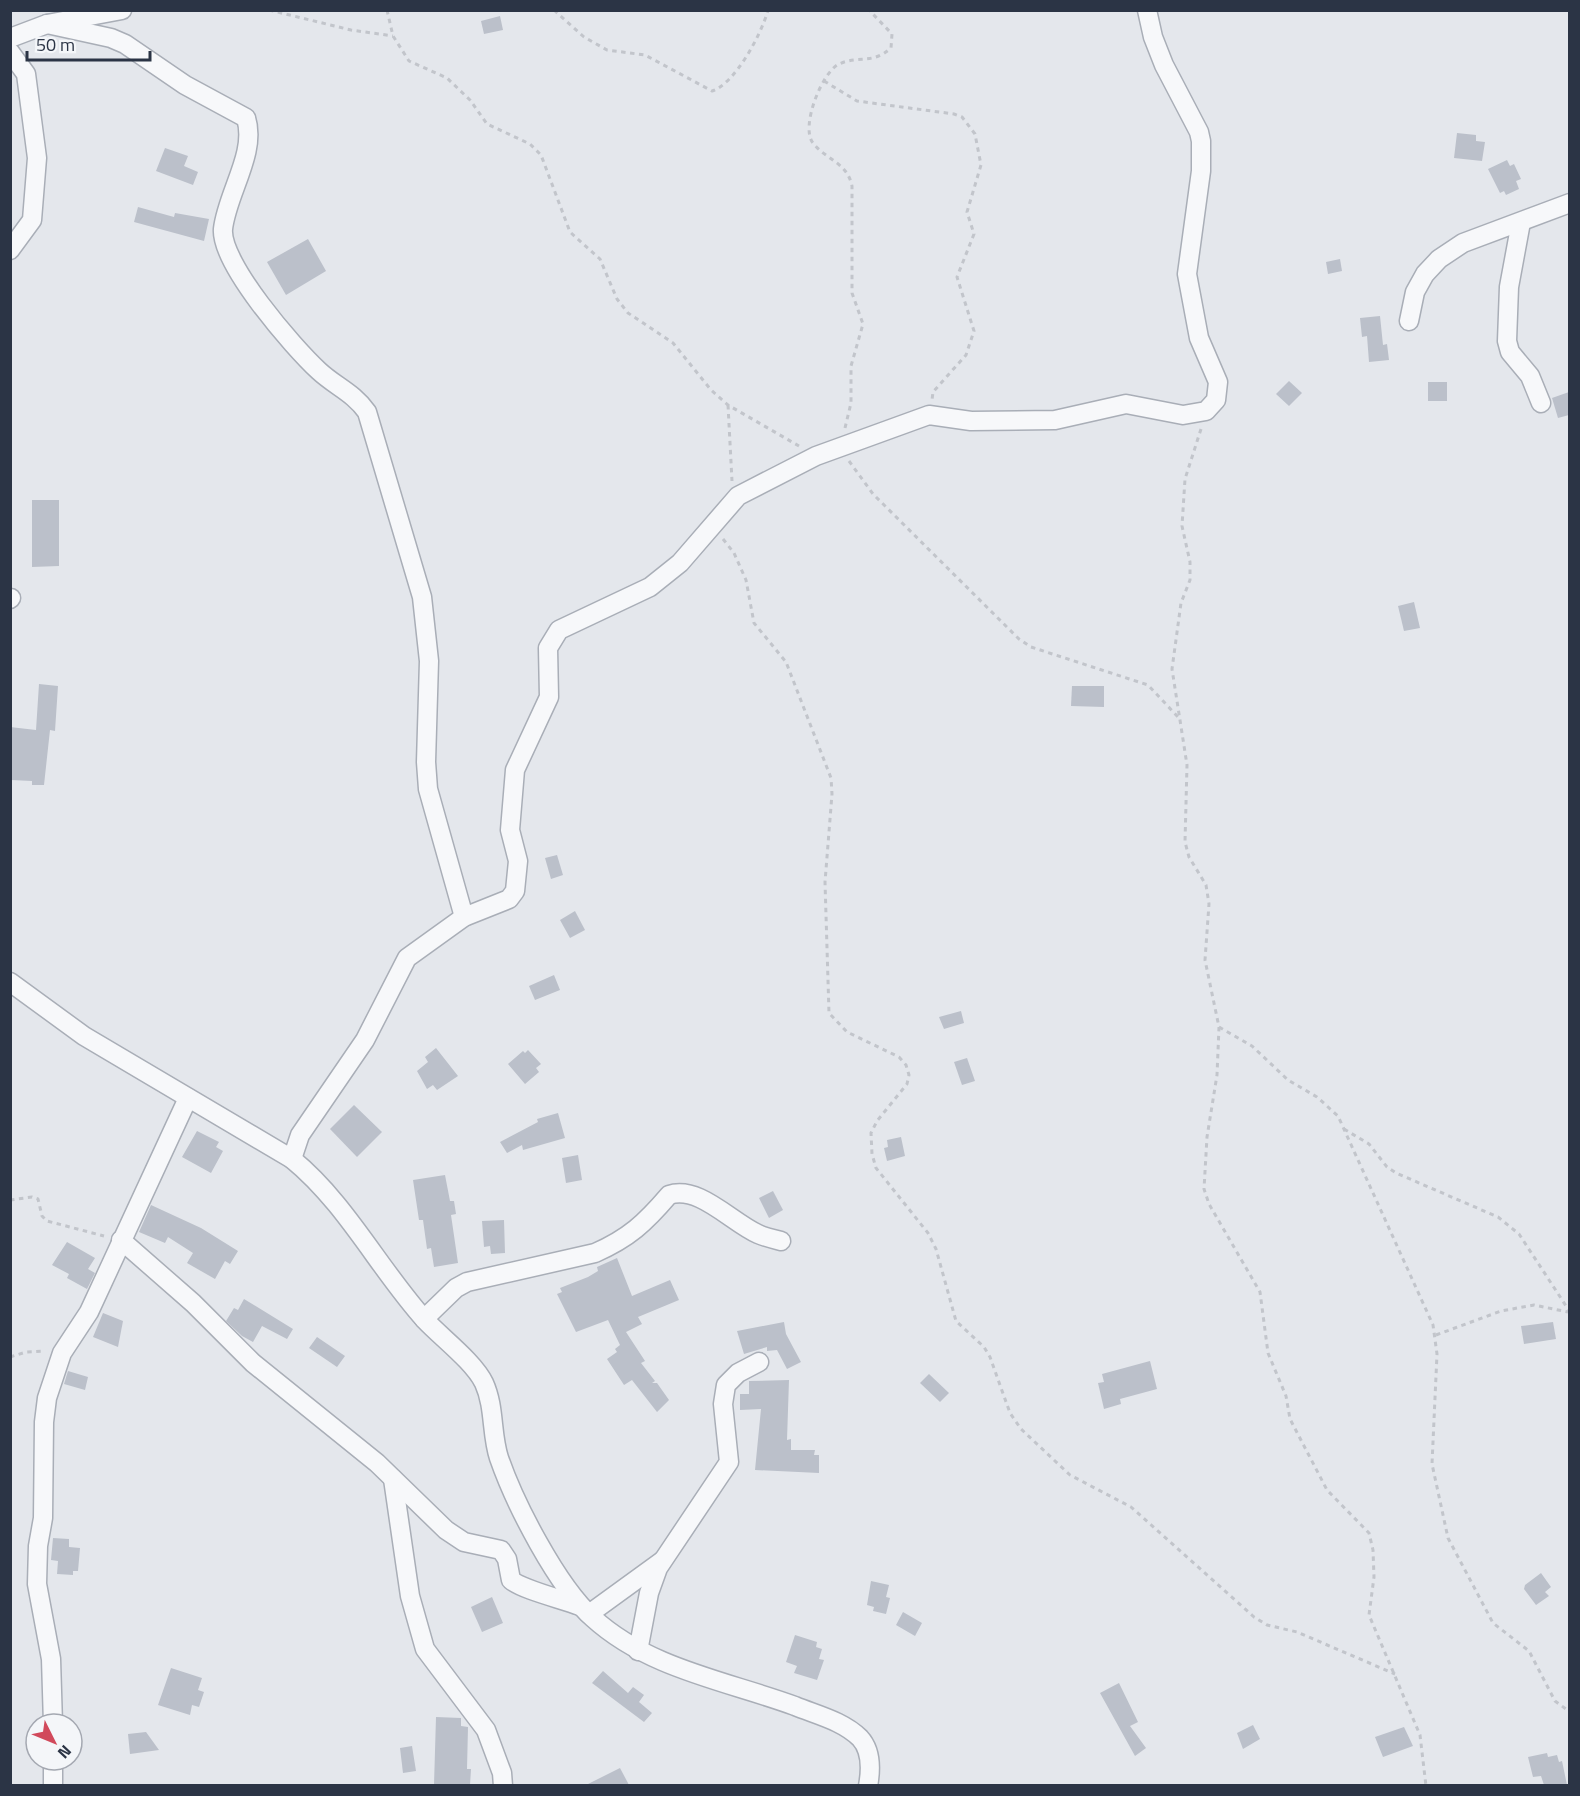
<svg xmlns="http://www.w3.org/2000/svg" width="1580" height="1796" font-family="'Titillium Web',sans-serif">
  <rect width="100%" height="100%" fill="#e4e7ec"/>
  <!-- building -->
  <g fill="#bbc0ca">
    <polygon points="500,16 503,30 484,34 481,21"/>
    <polygon points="1457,133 1476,135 1476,141 1485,142 1482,161 1454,158"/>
    <polygon points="165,148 188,156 184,166 198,172 193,185 156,171"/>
    <polygon points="1507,160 1510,166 1514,164 1521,179 1516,181 1519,189 1506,195 1504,191 1500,193 1488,169"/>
    <polygon points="138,207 174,217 175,213 209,219 204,241 134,222"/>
    <polygon points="308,239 326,271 286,295 267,262"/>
    <polygon points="1340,259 1342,271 1328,274 1326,262"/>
    <polygon points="1380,316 1383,345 1387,344 1389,360 1369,362 1367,336 1362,337 1360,318"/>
    <polygon points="1289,381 1302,393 1289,406 1276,394"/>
    <rect x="1428" y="382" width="19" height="19"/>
    <polygon points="1569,392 1569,415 1558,418 1552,398"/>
    <polygon points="32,500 59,500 59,566 32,567"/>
    <polygon points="1414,602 1420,628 1404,631 1398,606"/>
    <polygon points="39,684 58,686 55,731 50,730 44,785 32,785 32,781 11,780 10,727 36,730"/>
    <polygon points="1072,686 1104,686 1104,707 1071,706"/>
    <polygon points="557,855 563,875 551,879 545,858"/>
    <polygon points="575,911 585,930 570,938 560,920"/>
    <polygon points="554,975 560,990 535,1000 529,986"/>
    <polygon points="961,1011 964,1023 944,1029 939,1017"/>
    <polygon points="436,1048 458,1076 437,1090 433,1085 427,1089 417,1071 428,1062 425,1057"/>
    <polygon points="528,1050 541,1064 536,1068 539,1072 525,1084 508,1064 523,1051 525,1053"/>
    <polygon points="967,1058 975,1081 962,1085 954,1062"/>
    <polygon points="354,1105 382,1132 357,1157 330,1129"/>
    <polygon points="558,1113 565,1138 523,1150 522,1145 507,1153 500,1142 538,1122 537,1119"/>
    <polygon points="197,1131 219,1142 216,1147 223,1151 211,1173 182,1157"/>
    <polygon points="901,1137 905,1156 887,1161 884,1148 888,1147 887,1140"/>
    <polygon points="578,1155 582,1180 566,1183 562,1158"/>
    <polygon points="445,1175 450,1201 454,1201 456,1214 451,1215 458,1263 434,1267 431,1248 427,1249 423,1220 419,1220 413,1180"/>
    <polygon points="773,1191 783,1210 769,1218 759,1198"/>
    <polygon points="151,1205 201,1228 238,1251 230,1264 225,1261 215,1279 187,1263 193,1253 168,1237 165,1243 139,1232"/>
    <polygon points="504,1220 505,1253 491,1254 490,1246 484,1247 482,1221"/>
    <polygon points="67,1242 95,1258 88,1269 95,1273 87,1289 67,1278 69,1274 52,1265"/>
    <polygon points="617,1258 632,1296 670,1280 679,1300 638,1317 642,1324 626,1332 645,1361 641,1363 655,1381 652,1383 657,1383 669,1400 657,1412 632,1380 624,1385 607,1359 617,1352 615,1349 620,1345 608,1320 576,1332 557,1294 562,1292 560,1288 588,1277 598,1271 597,1267"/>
    <polygon points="244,1299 293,1329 287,1339 262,1326 253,1342 242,1336 226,1321 234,1308 238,1310"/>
    <polygon points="103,1313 123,1321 118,1347 93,1337"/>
    <polygon points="784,1322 786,1334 801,1362 787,1369 777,1350 767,1351 767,1347 744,1354 737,1331"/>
    <polygon points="1553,1322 1556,1339 1524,1344 1521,1326"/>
    <polygon points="317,1337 345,1356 337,1367 309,1348"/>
    <polygon points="1150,1361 1157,1389 1120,1399 1121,1404 1104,1409 1098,1383 1104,1382 1102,1374"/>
    <polygon points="68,1371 88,1377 85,1390 64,1384"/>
    <polygon points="929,1374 949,1393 940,1402 920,1383"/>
    <polygon points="789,1380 787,1440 791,1439 791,1450 815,1450 814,1455 819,1455 819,1473 755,1470 761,1409 740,1410 740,1394 749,1394 749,1381"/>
    <polygon points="53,1538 69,1539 69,1547 80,1548 78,1571 73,1571 73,1575 57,1574 58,1561 51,1560"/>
    <polygon points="1541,1573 1551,1587 1545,1592 1549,1596 1536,1605 1524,1589 1525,1585"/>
    <polygon points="871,1581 889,1585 886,1597 890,1598 886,1614 873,1611 874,1607 867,1605"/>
    <polygon points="492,1597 503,1623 482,1632 471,1607"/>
    <polygon points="903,1612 922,1623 915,1636 896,1625"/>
    <polygon points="795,1635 817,1642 816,1647 822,1649 819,1659 824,1660 817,1680 794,1673 797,1666 786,1662"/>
    <polygon points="171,1668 202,1678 198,1690 204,1692 199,1707 192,1705 190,1715 158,1705"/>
    <polygon points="603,1671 628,1693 633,1687 644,1695 639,1702 652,1713 644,1722 592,1683"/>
    <polygon points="1119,1683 1138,1722 1130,1726 1146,1748 1135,1756 1100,1693"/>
    <polygon points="436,1717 461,1718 461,1726 468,1727 467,1769 471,1769 470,1785 434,1785"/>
    <polygon points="1253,1725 1260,1739 1243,1749 1237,1733"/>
    <polygon points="1404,1727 1413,1746 1383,1757 1375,1737"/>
    <polygon points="146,1732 159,1750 130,1754 128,1734"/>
    <polygon points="412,1746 416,1771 403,1773 400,1748"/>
    <polygon points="1547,1753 1548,1757 1557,1755 1559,1762 1562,1761 1567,1785 1544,1785 1541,1776 1533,1777 1528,1757"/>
    <polygon points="620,1768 629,1785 586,1785"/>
  </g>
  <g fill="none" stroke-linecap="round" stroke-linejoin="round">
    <defs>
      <g id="minor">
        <path d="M 47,24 L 111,38 L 125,44 L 185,85 L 246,118 C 257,153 227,193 223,229 C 220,263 293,347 319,371 C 335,386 354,393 367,412 L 422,597 L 429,661 L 426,762 L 428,789 L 464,917"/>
        <polyline points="10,38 47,24 122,10"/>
        <polyline points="10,52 26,74 37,158 32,220 10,250"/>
        <polyline points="1521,222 1509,287 1507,341 1510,352 1530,376 1541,403"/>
        <polyline points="1409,321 1415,292 1425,274 1439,259 1463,243 1570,203"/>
        <polyline points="10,599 11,598"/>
        <path d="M 10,982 L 84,1036 L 292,1159 C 346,1203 379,1269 425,1320 C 442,1338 474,1362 484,1383 C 495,1407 491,1434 499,1458 C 515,1504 557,1586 593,1618 C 649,1669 727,1681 795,1706 C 817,1715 843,1721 860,1738 C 872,1751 871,1770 868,1786"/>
        <polyline points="292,1159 300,1135 365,1040 407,958 464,917 509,899 515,891 518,861 510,830 515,770 549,697 548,648 559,630 650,587 680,563 738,496 816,456 929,415 971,421 1055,420 1126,404 1183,415 1206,411 1216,400 1218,382 1199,338 1187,274 1201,171 1201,141 1199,132 1164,65 1153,37 1147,10"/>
        <path d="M 121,1240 L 193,1303 L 253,1363 L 377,1463 L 446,1530 L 464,1542 L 501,1550 L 507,1559 L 511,1580 C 523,1590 562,1599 580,1606"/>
        <path d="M 424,1319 L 456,1288 L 467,1282 L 595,1253 C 629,1238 645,1223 669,1195 C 699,1185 731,1222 758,1234 C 765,1237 773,1239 781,1241"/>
        <polyline points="393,1479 410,1596 425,1649 486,1730 502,1773 503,1786"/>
        <polyline points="589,1614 662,1561"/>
        <polyline points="638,1651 649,1593 658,1568 729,1462 723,1404 726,1385 738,1373 759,1362"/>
        <polyline points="53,1724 51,1659 37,1584 38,1546 43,1518 44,1422 47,1398 62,1353 89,1312 188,1098"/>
        <polyline points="53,1786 53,1760"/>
      </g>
    </defs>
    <!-- minor casing -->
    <use href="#minor" stroke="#a9aeb7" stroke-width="21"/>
    <!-- path -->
    <g stroke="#c2c5cb" stroke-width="3" stroke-dasharray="4.5 4.5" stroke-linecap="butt">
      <polyline points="269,10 351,30 393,36"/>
      <polyline points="387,10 393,36 409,61 447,78 470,100 487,124 530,144 541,155 570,232 600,259 617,299 628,313 673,343 711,390 728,405 799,446"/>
      <path d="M 554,10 L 584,37 L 607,50 L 645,55 L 712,91 C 735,84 762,33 768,10"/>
      <polyline points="824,81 857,101 954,114 962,117 975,134 981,165 967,212 974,234 957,277 974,331 966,355 933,392 932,400"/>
      <polyline points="728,405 732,481"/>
      <path d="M 845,428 L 851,403 L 851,366 L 863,324 L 852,293 L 852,186 C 847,162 826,160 813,143 C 800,127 822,72 839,64 C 859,55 872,65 891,48 L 892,34 L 869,10"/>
      <polyline points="1201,429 1185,479 1182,526 1190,562 1190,580 1181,603 1172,669 1187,765 1185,842 1189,857 1206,885 1209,904 1205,960 1219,1027 1217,1075 1207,1137 1204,1189 1209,1204 1260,1292 1268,1353 1286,1396 1290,1419 1327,1490 1369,1533 1373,1550 1374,1577 1369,1615 1420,1735 1426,1786"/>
      <polyline points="849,461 873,494 1019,639 1031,647 1148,685 1178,717"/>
      <polyline points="723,539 734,553 746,580 754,623 786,662 831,778 832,794 825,882 829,1013 847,1032 899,1057 906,1065 909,1075 907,1084 877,1121 871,1133 872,1154 876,1168 928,1233 936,1249 956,1321 984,1347 990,1357 1010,1413 1021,1429 1070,1475 1131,1507 1254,1617 1267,1625 1297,1632 1395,1674"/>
      <polyline points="1219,1027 1252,1046 1288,1080 1317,1097 1338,1116 1433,1325 1437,1354 1432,1464 1448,1538 1493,1623 1529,1651 1555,1701 1570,1712"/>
      <polyline points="1344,1129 1369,1144 1387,1167 1396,1173 1498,1217 1519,1234 1570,1312"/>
      <polyline points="10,1200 32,1197 38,1199 42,1216 47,1221 104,1236"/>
      <polyline points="1436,1335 1501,1311 1534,1305 1568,1312"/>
      <polyline points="10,1357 26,1352 45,1351"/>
    </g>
    <!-- minor -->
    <use href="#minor" stroke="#f7f8fa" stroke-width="18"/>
  </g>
  <!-- border -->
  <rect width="1580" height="1796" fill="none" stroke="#2b3445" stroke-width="24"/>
  <!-- north arrow -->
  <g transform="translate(54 1742) rotate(133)"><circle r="28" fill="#f4f6f9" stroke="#a4a8b1" stroke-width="1.5"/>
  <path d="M0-4.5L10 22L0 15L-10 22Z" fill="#d1495b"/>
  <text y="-9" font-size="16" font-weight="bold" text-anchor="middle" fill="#2b3445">N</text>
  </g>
  <!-- scale -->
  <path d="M27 51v9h123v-9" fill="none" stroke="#2b3445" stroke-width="3"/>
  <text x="36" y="51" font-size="18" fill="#2b3445" stroke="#f4f6f9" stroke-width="4.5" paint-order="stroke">50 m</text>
</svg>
